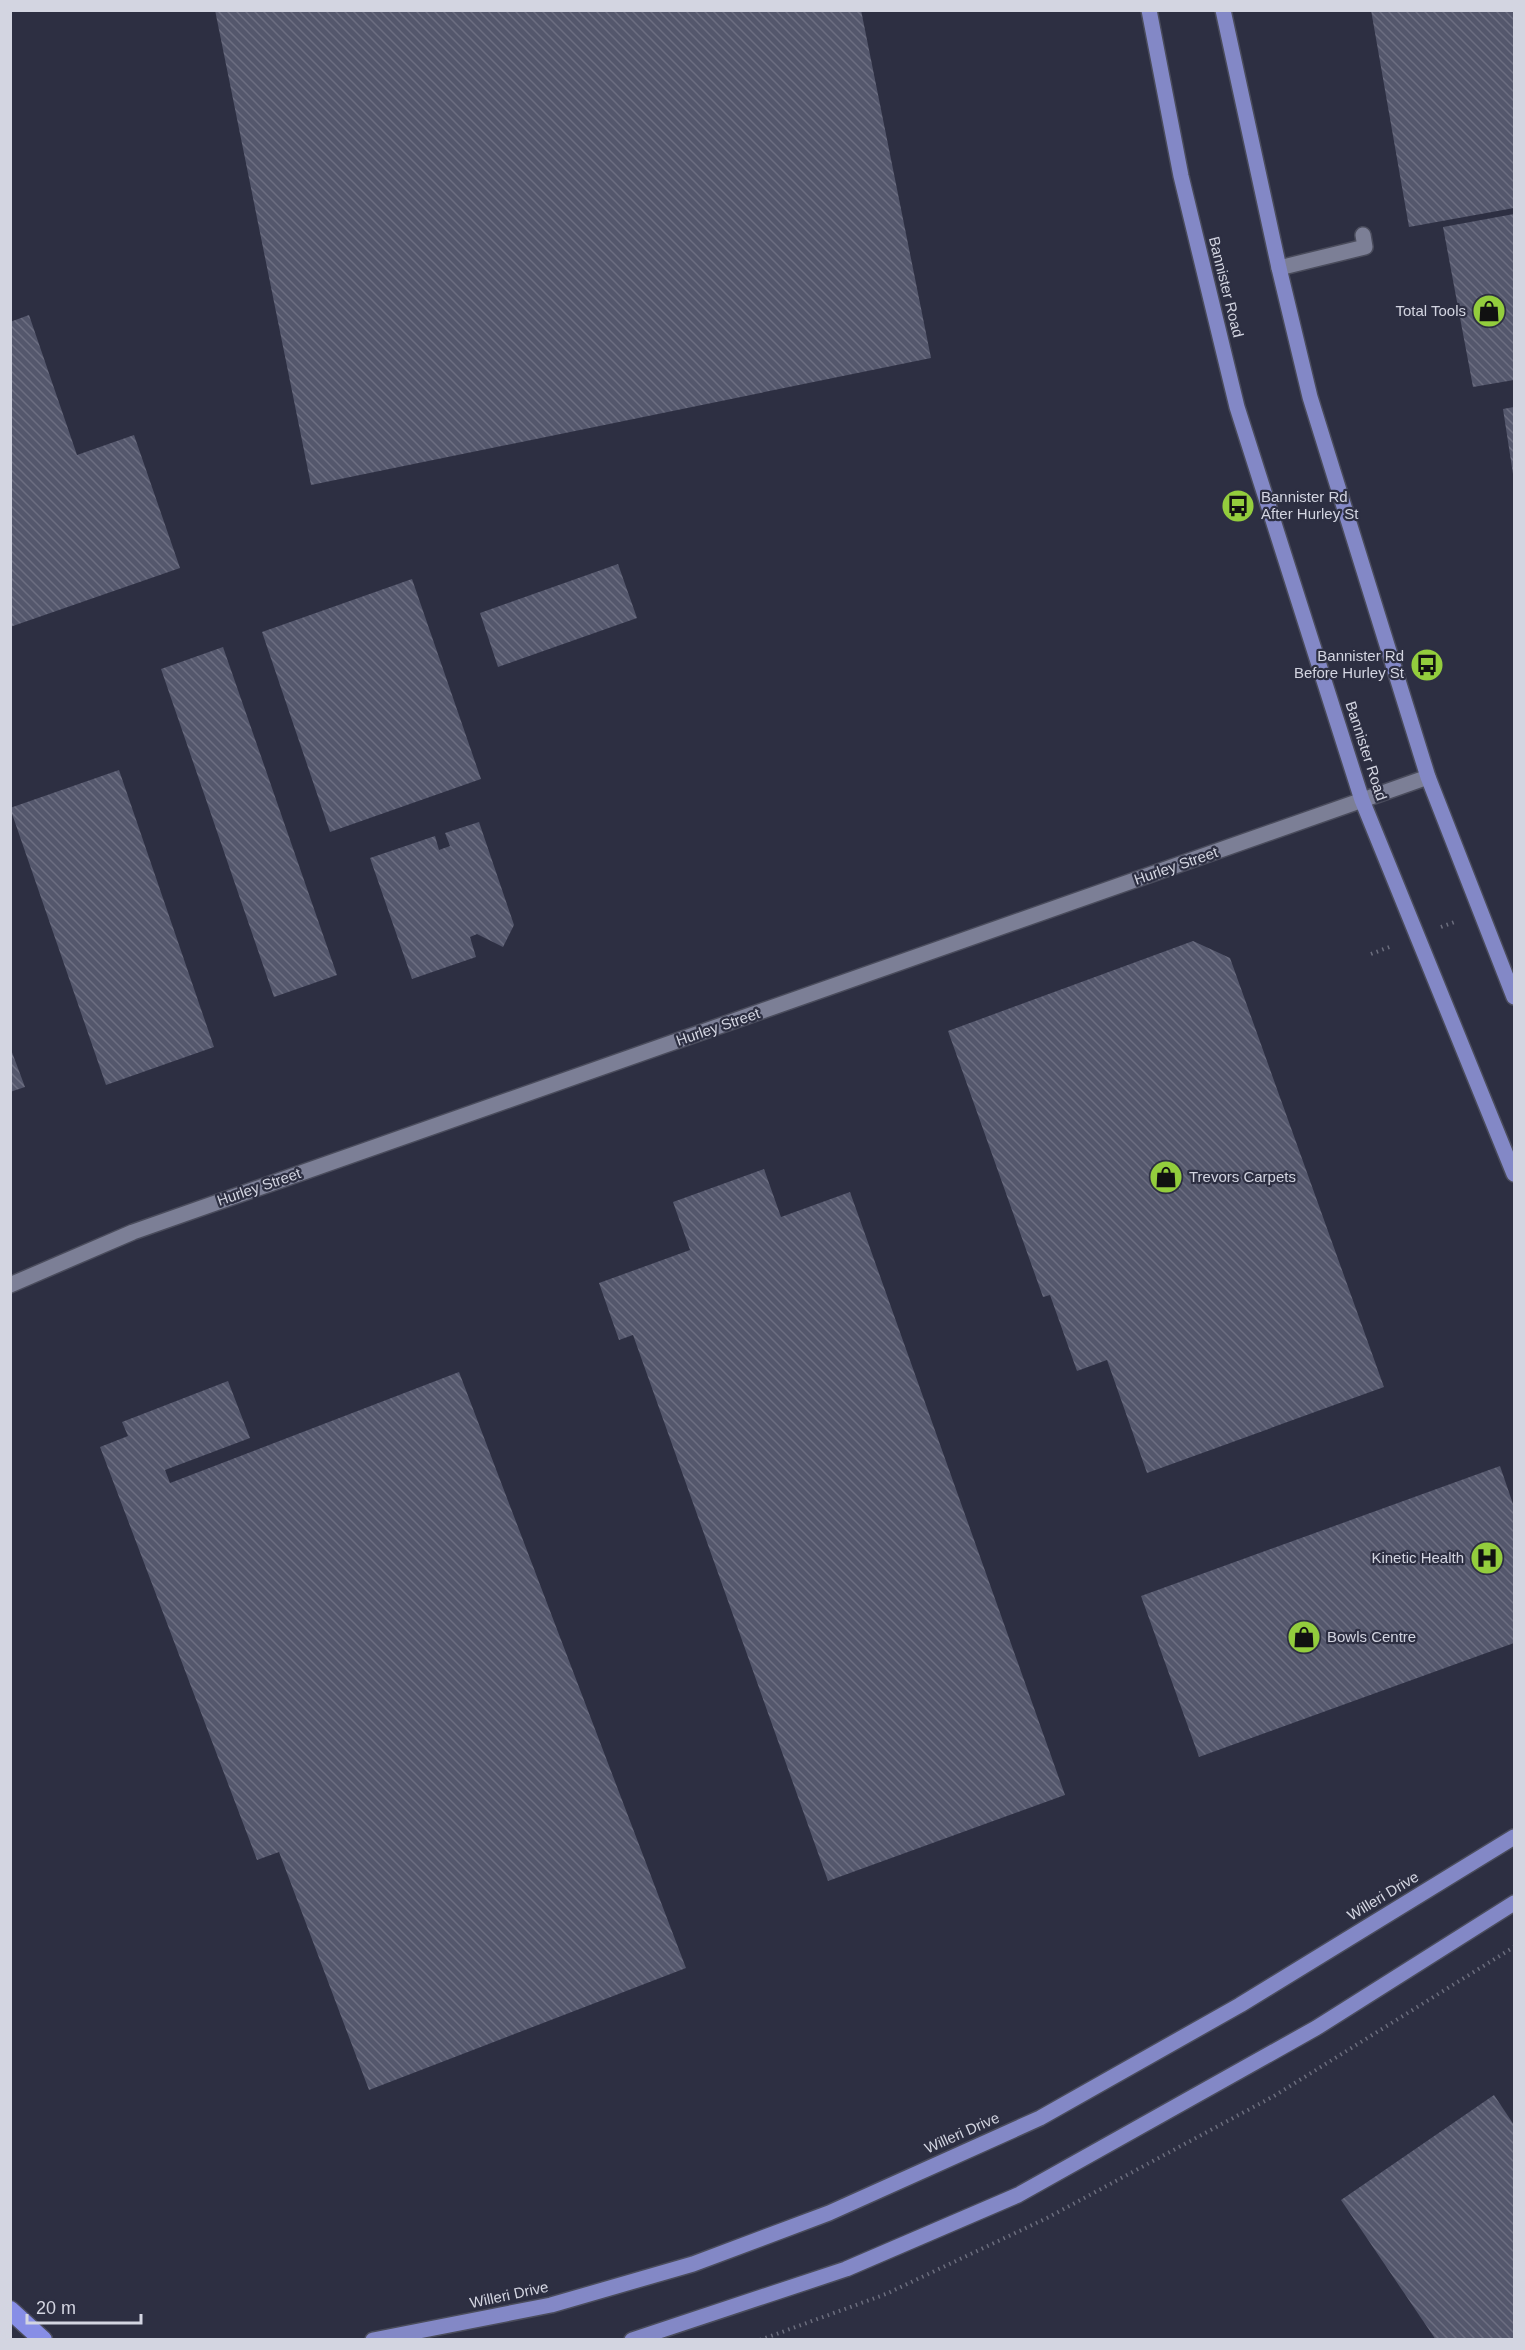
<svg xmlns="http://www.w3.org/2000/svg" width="1525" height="2350" font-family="Arial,sans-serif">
  <defs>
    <pattern id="building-back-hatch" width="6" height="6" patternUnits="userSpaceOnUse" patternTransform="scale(1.5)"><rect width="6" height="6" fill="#54576c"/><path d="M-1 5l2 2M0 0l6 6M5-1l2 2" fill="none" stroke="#6c6e81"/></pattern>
  </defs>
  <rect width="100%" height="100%" fill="#2d2f42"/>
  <!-- building -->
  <g fill="url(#building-back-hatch)">
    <polygon points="215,10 861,10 931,358 311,485"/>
    <polygon points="1371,10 1514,10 1514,208 1409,227"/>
    <polygon points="1514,214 1514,380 1473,387 1443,227"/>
    <polygon points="29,315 77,455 134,435 180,568 10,627 10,322"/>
    <polygon points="1514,407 1514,474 1513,474 1503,409"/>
    <polygon points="618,564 637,618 498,667 480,613"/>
    <polygon points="412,579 481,779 330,832 262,632"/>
    <polygon points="223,647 337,975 274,997 161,669"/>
    <polygon points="119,770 214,1047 106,1085 10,808"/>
    <polygon points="479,822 514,925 503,947 477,934 470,937 476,957 412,979 370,858 435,836 439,850 450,846 445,833"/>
    <polygon points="1193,941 1230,958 1384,1387 1147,1473 1107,1360 1077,1371 1050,1295 1043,1297 948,1031"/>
    <polygon points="10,1047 25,1087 10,1092"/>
    <polygon points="764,1169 781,1217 850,1192 1065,1795 828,1881 633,1335 619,1340 599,1283 690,1250 673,1202"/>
    <polygon points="459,1372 686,1968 369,2090 279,1852 257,1860 100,1447 128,1436 122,1422 228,1381 250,1438 165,1470 170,1483"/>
    <polygon points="1500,1466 1514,1507 1514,1643 1199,1757 1141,1596"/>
    <polygon points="1494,2095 1514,2125 1514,2340 1436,2340 1341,2200"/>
  </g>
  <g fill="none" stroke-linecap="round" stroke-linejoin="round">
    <defs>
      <g id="minor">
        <polyline points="1279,268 1365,247 1363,235"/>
        <polyline points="10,1285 133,1232 1428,777"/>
      </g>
      <g id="major">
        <polyline points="1149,10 1181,176 1237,407 1362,800 1514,1174"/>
        <polyline points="1223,10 1279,268 1310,397 1428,777 1514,997"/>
        <polyline points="373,2340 551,2305 693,2264 829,2213 1040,2118 1240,2005 1514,1837"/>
        <polyline points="632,2340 846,2269 1018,2195 1316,2028 1514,1903"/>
      </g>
      <polyline id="highway" points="10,2310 43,2340"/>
    </defs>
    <!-- minor casing -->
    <use href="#minor" stroke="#4a4c5c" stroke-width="18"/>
    <!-- major casing -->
    <use href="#major" stroke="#4a4c5c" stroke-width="18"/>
    <!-- highway casing -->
    <use href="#highway" stroke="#4a4c5c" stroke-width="21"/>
    <!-- path -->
    <g stroke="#6c6e7e" stroke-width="4" stroke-dasharray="1.5 4.5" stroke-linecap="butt">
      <polyline points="1441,927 1457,921"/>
      <polyline points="1371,954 1392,946"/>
      <polyline points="760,2340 886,2294 1047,2218 1274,2096 1514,1947"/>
    </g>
    <!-- minor -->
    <use href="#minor" stroke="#7c7f96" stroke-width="15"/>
    <!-- major -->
    <use href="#major" stroke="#8388c6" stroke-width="15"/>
    <!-- highway -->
    <use href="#highway" stroke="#878ee6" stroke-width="18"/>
  </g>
  <!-- icons -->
  <defs>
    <symbol id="shop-disc" viewBox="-11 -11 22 22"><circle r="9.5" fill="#93cd3d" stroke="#2d2f42"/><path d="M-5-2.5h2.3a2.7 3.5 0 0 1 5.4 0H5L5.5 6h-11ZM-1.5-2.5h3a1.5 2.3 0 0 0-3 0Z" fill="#111"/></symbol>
    <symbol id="bus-disc" viewBox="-11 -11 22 22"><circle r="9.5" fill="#93cd3d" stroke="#2d2f42"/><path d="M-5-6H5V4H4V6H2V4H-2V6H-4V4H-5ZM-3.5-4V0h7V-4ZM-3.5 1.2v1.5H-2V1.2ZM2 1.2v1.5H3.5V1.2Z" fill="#111"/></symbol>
    <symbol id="hospital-disc" viewBox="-11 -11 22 22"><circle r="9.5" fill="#93cd3d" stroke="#2d2f42"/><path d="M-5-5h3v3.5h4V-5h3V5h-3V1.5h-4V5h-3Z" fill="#111"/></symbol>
  </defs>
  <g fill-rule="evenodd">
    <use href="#shop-disc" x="1470" y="292" width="38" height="38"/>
    <use href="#bus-disc" x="1219" y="487" width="38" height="38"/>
    <use href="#bus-disc" x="1408" y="646" width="38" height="38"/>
    <use href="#shop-disc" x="1147" y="1158" width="38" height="38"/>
    <use href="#hospital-disc" x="1468" y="1539" width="38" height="38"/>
    <use href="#shop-disc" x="1285" y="1618" width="38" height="38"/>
  </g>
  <g text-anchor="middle" stroke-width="4.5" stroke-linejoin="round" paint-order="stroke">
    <!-- street labels -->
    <g font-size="15" fill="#d3d5e1" stroke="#2d2f42">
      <text transform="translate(1226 287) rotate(76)" y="5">Bannister Road</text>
      <text transform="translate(1366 751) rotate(72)" y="5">Bannister Road</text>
      <text transform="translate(1176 866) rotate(-19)" y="5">Hurley Street</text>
      <text transform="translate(718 1027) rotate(-19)" y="5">Hurley Street</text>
      <text transform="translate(259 1187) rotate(-19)" y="5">Hurley Street</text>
      <text transform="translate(1383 1896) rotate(-31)" y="5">Willeri Drive</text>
      <text transform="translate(962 2133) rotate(-24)" y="5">Willeri Drive</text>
      <text transform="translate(509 2295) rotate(-12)" y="5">Willeri Drive</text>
    </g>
    <!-- poi labels -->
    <g font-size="15" fill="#d3d5e1" stroke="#2d2f42" text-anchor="end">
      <text x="1466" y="316">Total Tools</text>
      <text x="1261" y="502" text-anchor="start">Bannister Rd<tspan x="1261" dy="17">After Hurley St</tspan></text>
      <text x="1404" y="661">Bannister Rd<tspan x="1404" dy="17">Before Hurley St</tspan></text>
      <text x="1189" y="1182" text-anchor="start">Trevors Carpets</text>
      <text x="1464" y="1563">Kinetic Health</text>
      <text x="1327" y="1642" text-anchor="start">Bowls Centre</text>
    </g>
  </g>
  <!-- border -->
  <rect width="1525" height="2350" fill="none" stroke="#d3d5e1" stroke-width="24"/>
  <!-- scale -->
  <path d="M27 2314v9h114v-9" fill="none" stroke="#d3d5e1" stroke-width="3"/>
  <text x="36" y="2314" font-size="18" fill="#d3d5e1" stroke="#2d2f42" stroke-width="4.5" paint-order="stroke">20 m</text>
</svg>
